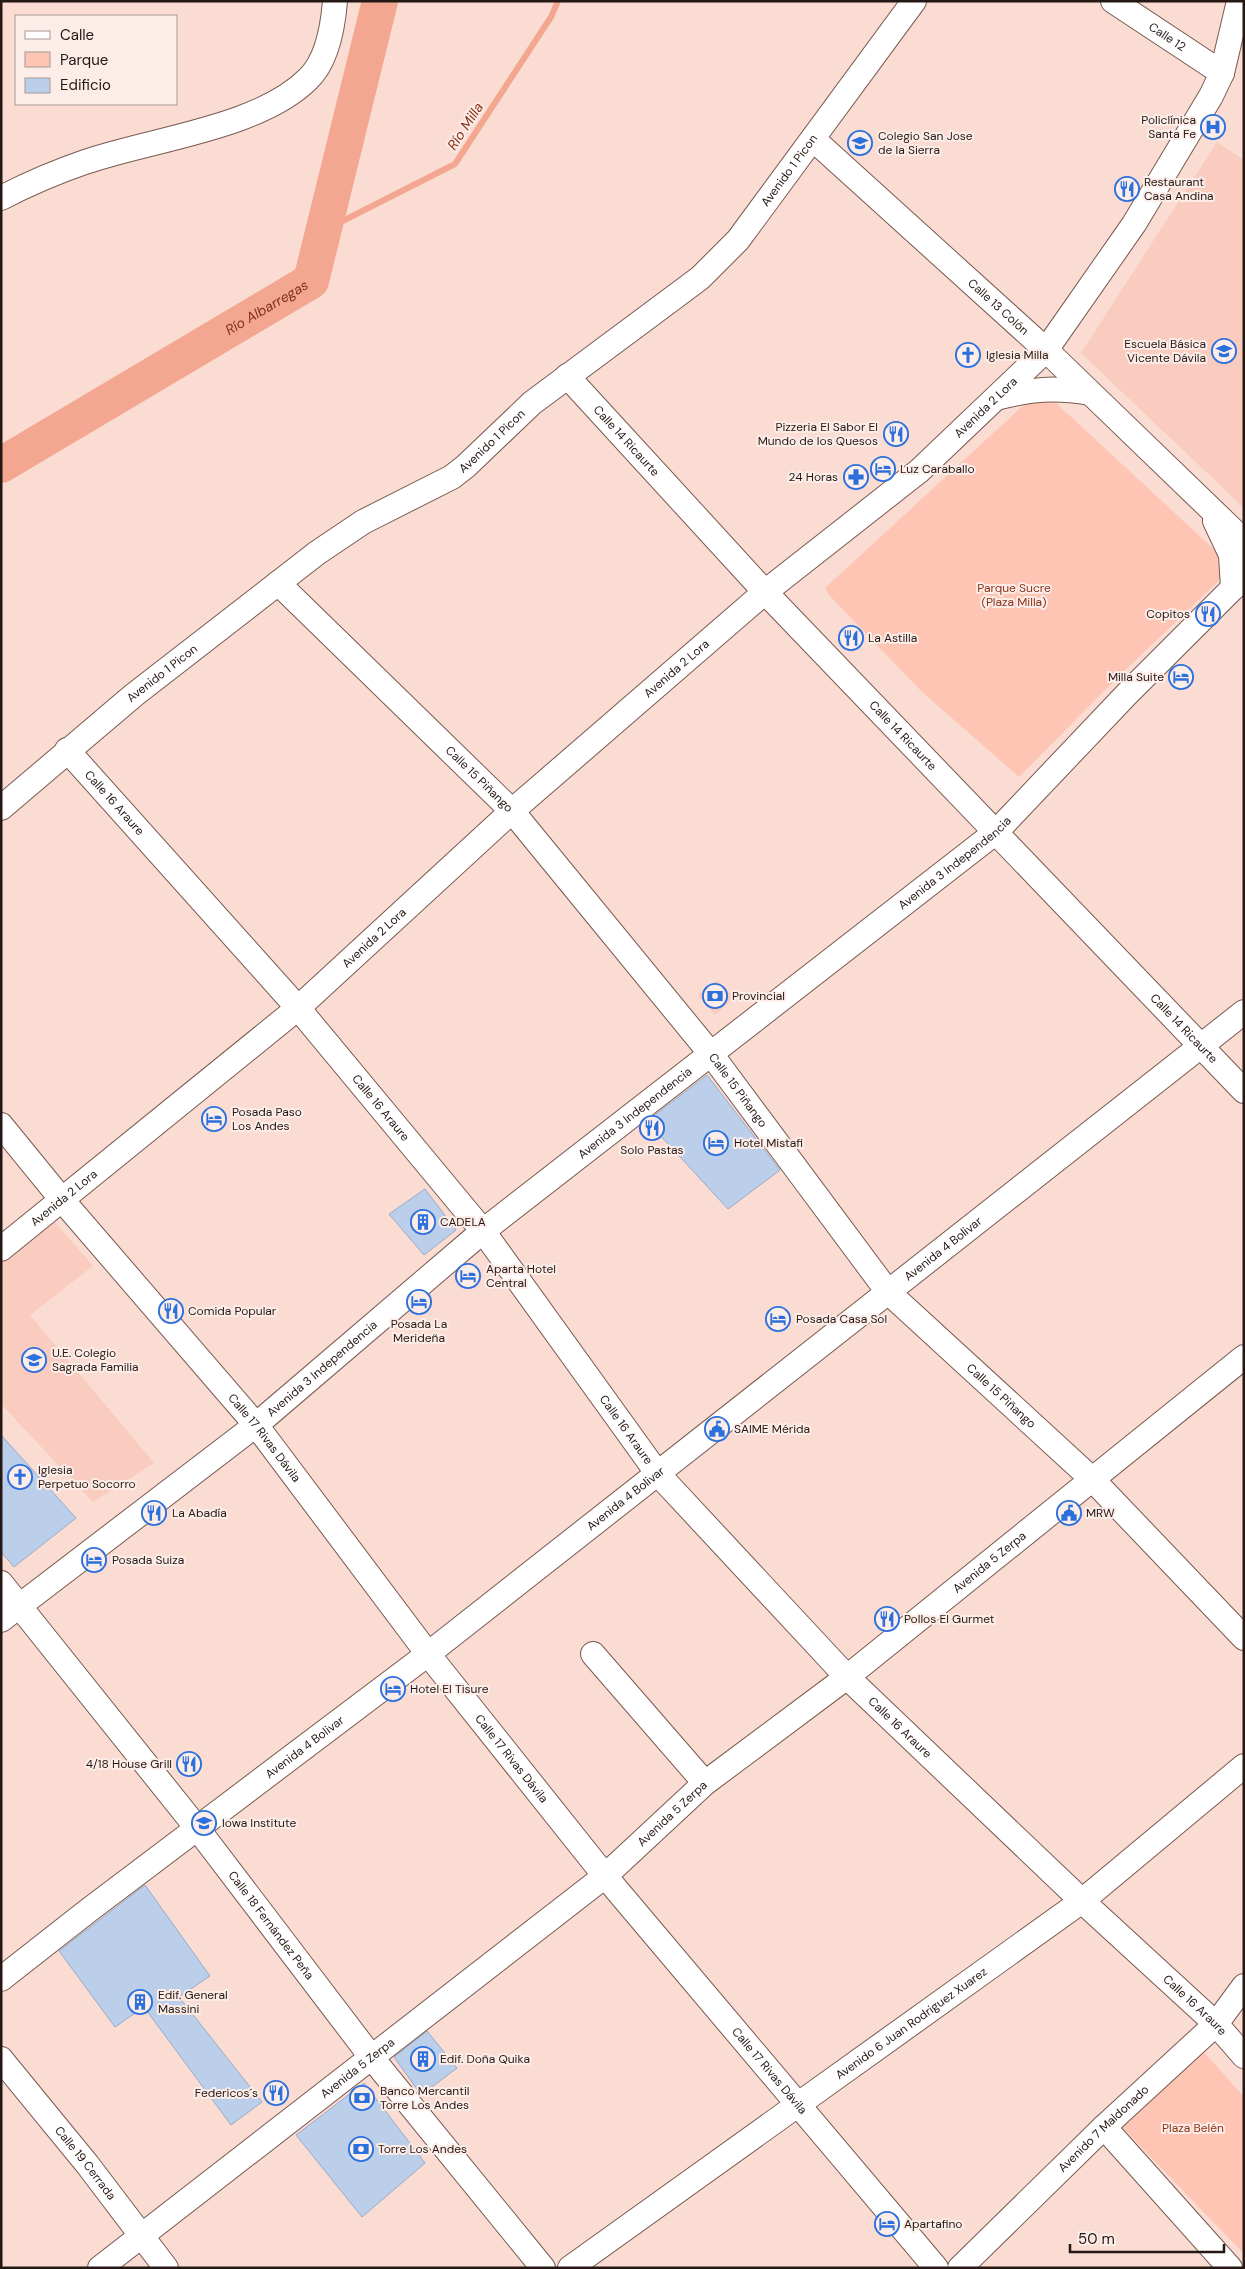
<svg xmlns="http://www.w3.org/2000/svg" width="1245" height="2269" font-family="'DM Sans',sans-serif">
  <rect width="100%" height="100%" fill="#fadcd3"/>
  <!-- built -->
  <g fill="#f9ccbf">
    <polygon points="1217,142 1244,160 1244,508 1081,353"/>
    <polygon points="717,980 734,998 715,1015 698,995"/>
    <polygon points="55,1222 93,1266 30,1315 154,1463 93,1502 1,1404 1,1261"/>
  </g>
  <!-- green -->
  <g fill="#fec5b4">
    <polygon points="1041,389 1233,567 1117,678 1019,777 921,691 829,595 825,588"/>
    <polygon points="1202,2050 1244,2097 1244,2254 1119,2124"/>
  </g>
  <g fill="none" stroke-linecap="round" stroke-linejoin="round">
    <!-- stream -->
    <polyline stroke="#f3a690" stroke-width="6" points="323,231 455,164 551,17 558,1"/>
    <!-- river -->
    <path stroke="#f3a690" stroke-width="36" id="s1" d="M 1,465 L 311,281 L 380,1"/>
  </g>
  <!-- building -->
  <g fill="#bbceea" stroke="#99abc7">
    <polygon points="707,1075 780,1170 728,1209 647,1121"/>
    <polygon points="425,1189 456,1230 424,1255 389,1214"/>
    <polygon points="1,1435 76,1518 14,1567 1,1552"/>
    <polygon points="145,1885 210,1976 179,1997 262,2102 231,2125 144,2007 115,2027 59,1951"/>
    <polygon points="427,2031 457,2068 421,2095 394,2057"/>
    <polygon points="364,2083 425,2163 362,2217 296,2135"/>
  </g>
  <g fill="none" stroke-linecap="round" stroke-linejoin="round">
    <defs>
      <g id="minor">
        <path id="s2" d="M 1113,1 L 1222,73"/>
        <path id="s3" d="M 813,139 L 1046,350 L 1244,541"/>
        <path d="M 1,198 C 28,184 56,172 85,162 C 151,139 259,128 308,79 C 327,61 333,26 335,1"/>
        <path id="s4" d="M 567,376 L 765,592 L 1244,1091"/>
        <path d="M 996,398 C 1031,389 1055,387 1090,393"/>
        <polyline points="1215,521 1231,555 1233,588"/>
        <path id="s5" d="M 278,583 L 512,811 L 711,1054 L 888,1292 L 1093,1480 L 1244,1638"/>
        <path id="s6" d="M 67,750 L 298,1008 L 483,1231 L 658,1474 L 847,1677 L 1082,1901 L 1216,2024 L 1244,2056"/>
        <path id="s7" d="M 1,808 L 134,695 L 317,553 L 363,522 L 452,477 L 466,466 L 532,403 L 700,278 L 738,240 L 914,1"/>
        <path id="s8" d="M 1,1125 L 63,1201 L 256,1425 L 428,1654 L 605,1876 L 936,2268"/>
        <path id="s9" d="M 1,1249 L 298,1008 L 512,811 L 765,592 L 919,471 L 1046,350 L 1134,224 L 1211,96 L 1222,73 L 1239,1"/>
        <path id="s10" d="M 1,1583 L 197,1828 L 372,2058 L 543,2268"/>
        <path id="s11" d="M 1,1620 L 256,1425 L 483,1231 L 996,832 L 1126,695 L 1244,577"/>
        <polyline points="593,1654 705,1783"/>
        <path id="s12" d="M 1,1979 L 89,1910 L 428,1654 L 1244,1012"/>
        <path id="s13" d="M 1,2059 L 87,2164 L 166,2268"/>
        <polyline points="1104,2127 1230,2268"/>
        <path id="s14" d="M 100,2268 L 605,1876 L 705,1783 L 847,1677 L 1244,1357"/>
        <path id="s15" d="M 570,2268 L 1082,1901 L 1244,1766"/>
        <path id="s16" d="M 960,2268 L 1104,2127 L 1216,2024 L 1244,1986"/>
      </g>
    </defs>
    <!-- minor casing -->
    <use href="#minor" stroke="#795950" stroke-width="26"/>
    <!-- minor -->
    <use href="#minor" stroke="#fff" stroke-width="24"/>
  </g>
  <!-- icons -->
  <defs>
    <symbol id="hospital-ring" viewBox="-11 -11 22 22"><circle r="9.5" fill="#fdede9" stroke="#2c70dd" stroke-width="1.5"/><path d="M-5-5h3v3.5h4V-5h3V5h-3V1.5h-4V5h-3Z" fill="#2c70dd"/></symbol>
    <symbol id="school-ring" viewBox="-11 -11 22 22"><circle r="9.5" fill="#fdede9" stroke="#2c70dd" stroke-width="1.5"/><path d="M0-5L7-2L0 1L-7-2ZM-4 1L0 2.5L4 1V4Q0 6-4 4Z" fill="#2c70dd"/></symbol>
    <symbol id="restaurant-ring" viewBox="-11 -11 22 22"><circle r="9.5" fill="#fdede9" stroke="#2c70dd" stroke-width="1.5"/><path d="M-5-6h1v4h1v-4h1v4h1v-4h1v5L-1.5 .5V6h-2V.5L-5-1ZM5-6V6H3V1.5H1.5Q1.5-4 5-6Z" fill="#2c70dd"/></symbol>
    <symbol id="church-ring" viewBox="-11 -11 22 22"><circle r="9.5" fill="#fdede9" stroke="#2c70dd" stroke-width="1.5"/><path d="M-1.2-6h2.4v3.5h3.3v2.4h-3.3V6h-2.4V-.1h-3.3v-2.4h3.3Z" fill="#2c70dd"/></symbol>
    <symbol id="hotel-ring" viewBox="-11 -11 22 22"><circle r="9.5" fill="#fdede9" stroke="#2c70dd" stroke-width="1.5"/><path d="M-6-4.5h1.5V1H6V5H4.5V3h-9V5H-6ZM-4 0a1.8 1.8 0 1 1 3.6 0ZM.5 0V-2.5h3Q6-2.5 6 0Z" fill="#2c70dd"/></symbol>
    <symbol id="pharmacy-ring" viewBox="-11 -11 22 22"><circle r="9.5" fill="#fdede9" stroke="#2c70dd" stroke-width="1.5"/><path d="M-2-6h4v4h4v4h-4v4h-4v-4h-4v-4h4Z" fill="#2c70dd"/></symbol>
    <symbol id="bank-ring" viewBox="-11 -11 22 22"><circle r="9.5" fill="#fdede9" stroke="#2c70dd" stroke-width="1.5"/><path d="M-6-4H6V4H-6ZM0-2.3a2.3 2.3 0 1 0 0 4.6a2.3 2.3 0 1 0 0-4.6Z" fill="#2c70dd"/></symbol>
    <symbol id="building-ring" viewBox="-11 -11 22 22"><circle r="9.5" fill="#fdede9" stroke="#2c70dd" stroke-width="1.5"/><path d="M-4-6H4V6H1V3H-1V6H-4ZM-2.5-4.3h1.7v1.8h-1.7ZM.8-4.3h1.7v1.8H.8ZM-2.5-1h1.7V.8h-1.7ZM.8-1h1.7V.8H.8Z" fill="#2c70dd"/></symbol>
    <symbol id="civic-ring" viewBox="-11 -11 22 22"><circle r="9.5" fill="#fdede9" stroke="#2c70dd" stroke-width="1.5"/><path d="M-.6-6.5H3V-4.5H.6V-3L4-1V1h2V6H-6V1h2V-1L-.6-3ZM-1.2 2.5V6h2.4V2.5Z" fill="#2c70dd"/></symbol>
  </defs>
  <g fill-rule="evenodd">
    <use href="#hospital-ring" x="1199" y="113" width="28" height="28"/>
    <use href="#school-ring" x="846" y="129" width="28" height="28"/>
    <use href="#restaurant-ring" x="1113" y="175" width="28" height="28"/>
    <use href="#school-ring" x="1210" y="337" width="28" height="28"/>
    <use href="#church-ring" x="954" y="341" width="28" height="28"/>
    <use href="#restaurant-ring" x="882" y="420" width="28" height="28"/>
    <use href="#hotel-ring" x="869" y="455" width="28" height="28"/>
    <use href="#pharmacy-ring" x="842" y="463" width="28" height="28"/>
    <use href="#restaurant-ring" x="1194" y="600" width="28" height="28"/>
    <use href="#restaurant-ring" x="837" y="624" width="28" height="28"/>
    <use href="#hotel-ring" x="1167" y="663" width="28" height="28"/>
    <use href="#bank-ring" x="701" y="982" width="28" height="28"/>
    <use href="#hotel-ring" x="200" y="1105" width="28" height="28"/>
    <use href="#restaurant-ring" x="638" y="1114" width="28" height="28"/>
    <use href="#hotel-ring" x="702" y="1129" width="28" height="28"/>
    <use href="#building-ring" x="409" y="1208" width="28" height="28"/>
    <use href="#hotel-ring" x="454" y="1262" width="28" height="28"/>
    <use href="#hotel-ring" x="405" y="1288" width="28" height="28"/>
    <use href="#restaurant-ring" x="157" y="1297" width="28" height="28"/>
    <use href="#hotel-ring" x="764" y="1305" width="28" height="28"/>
    <use href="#school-ring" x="20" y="1346" width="28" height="28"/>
    <use href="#civic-ring" x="703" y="1415" width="28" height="28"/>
    <use href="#church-ring" x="6" y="1463" width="28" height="28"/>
    <use href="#restaurant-ring" x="140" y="1499" width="28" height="28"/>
    <use href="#civic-ring" x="1055" y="1499" width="28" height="28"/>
    <use href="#hotel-ring" x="80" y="1546" width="28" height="28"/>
    <use href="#restaurant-ring" x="873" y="1605" width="28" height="28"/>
    <use href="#hotel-ring" x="379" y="1675" width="28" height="28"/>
    <use href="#restaurant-ring" x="175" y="1750" width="28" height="28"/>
    <use href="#school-ring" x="190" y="1809" width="28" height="28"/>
    <use href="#building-ring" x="126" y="1988" width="28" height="28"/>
    <use href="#building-ring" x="409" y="2045" width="28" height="28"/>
    <use href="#restaurant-ring" x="262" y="2079" width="28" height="28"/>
    <use href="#bank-ring" x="348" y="2084" width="28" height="28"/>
    <use href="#bank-ring" x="347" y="2135" width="28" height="28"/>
    <use href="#hotel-ring" x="873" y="2210" width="28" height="28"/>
  </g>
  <g text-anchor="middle" stroke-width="4" stroke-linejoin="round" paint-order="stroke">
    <!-- street labels -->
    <g font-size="12" fill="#251814" stroke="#fdede9">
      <text dy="4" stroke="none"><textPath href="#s2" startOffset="65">Calle 12</textPath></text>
      <text dy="4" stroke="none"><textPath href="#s7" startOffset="1020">Avenido 1 Picon</textPath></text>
      <text dy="4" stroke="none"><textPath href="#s3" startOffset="250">Calle 13 Colón</textPath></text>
      <text dy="4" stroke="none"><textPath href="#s9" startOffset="1296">Avenida 2 Lora</textPath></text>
      <text dy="4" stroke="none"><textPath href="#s7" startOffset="615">Avenido 1 Picon</textPath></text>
      <text dy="4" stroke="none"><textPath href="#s4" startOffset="88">Calle 14 Ricaurte</textPath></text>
      <text dy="4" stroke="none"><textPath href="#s9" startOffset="891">Avenida 2 Lora</textPath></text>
      <text dy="4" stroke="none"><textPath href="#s7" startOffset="210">Avenido 1 Picon</textPath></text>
      <text dy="4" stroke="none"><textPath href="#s4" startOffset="492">Calle 14 Ricaurte</textPath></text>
      <text dy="4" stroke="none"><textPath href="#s5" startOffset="281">Calle 15 Piñango</textPath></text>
      <text dy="4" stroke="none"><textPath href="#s6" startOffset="71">Calle 16 Araure</textPath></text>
      <text dy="4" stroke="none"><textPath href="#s11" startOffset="1218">Avenida 3 Independencia</textPath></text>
      <text dy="4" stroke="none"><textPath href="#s9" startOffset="486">Avenida 2 Lora</textPath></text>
      <text dy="4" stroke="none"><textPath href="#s4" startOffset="898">Calle 14 Ricaurte</textPath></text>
      <text dy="4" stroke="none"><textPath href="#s5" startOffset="686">Calle 15 Piñango</textPath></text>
      <text dy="4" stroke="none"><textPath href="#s6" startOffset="476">Calle 16 Araure</textPath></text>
      <text dy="4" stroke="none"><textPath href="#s11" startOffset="812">Avenida 3 Independencia</textPath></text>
      <text dy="4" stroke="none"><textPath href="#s9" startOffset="81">Avenida 2 Lora</textPath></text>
      <text dy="4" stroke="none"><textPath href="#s12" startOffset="1192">Avenida 4 Bolivar</textPath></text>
      <text dy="4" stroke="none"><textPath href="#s11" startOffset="408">Avenida 3 Independencia</textPath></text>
      <text dy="4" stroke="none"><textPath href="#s5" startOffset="1091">Calle 15 Piñango</textPath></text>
      <text dy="4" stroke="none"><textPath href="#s6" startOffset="881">Calle 16 Araure</textPath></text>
      <text dy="4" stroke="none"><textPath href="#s8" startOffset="409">Calle 17 Rivas Dávila</textPath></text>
      <text dy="4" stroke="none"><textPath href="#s12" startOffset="788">Avenida 4 Bolivar</textPath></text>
      <text dy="4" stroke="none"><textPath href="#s14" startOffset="1136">Avenida 5 Zerpa</textPath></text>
      <text dy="4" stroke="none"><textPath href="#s6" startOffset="1286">Calle 16 Araure</textPath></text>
      <text dy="4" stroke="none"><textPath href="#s12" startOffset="382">Avenida 4 Bolivar</textPath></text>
      <text dy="4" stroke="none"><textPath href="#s8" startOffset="814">Calle 17 Rivas Dávila</textPath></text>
      <text dy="4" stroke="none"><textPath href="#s14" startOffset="731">Avenida 5 Zerpa</textPath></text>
      <text dy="4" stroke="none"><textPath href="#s10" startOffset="436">Calle 18 Fernández Peña</textPath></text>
      <text dy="4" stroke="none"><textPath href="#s6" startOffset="1691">Calle 16 Araure</textPath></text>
      <text dy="4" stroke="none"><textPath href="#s15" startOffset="420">Avenido 6 Juan Rodriguez Xuarez</textPath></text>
      <text dy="4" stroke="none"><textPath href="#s14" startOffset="326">Avenida 5 Zerpa</textPath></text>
      <text dy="4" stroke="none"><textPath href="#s8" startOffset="1219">Calle 17 Rivas Dávila</textPath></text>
      <text dy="4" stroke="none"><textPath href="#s16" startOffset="200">Avenido 7 Maldonado</textPath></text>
      <text dy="4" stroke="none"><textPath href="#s13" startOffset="134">Calle 19 Cerrada</textPath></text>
    </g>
    <!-- poi labels -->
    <g font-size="12" fill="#251814" stroke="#fdede9" text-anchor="start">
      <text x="1196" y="124" text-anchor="end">Policlínica<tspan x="1196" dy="14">Santa Fe</tspan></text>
      <text x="878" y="140">Colegio San Jose<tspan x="878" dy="14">de la Sierra</tspan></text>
      <text x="1144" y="186">Restaurant<tspan x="1144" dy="14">Casa Andina</tspan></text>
      <text x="1206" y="348" text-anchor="end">Escuela Básica<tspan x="1206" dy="14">Vicente Dávila</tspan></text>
      <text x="986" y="359">Iglesia Milla</text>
      <text x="878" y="431" text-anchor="end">Pizzeria El Sabor El<tspan x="878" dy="14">Mundo de los Quesos</tspan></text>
      <text x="900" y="473">Luz Caraballo</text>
      <text x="838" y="481" text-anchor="end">24 Horas</text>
      <text x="1190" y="618" text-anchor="end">Copitos</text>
      <text x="868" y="642">La Astilla</text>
      <text x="1164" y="681" text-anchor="end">Milla Suite</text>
      <text x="732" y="1000">Provincial</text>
      <text x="232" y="1116">Posada Paso<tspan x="232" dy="14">Los Andes</tspan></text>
      <text x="734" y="1147">Hotel Mistafi</text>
      <text x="652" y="1154" text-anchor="middle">Solo Pastas</text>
      <text x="440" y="1226">CADELA</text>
      <text x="486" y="1273">Aparta Hotel<tspan x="486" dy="14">Central</tspan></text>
      <text x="188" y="1315">Comida Popular</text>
      <text x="796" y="1323">Posada Casa Sol</text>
      <text x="419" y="1328" text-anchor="middle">Posada La<tspan x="419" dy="14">Merideña</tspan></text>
      <text x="52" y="1357">U.E. Colegio<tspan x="52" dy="14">Sagrada Familia</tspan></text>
      <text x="734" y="1433">SAIME Mérida</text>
      <text x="38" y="1474">Iglesia<tspan x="38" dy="14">Perpetuo Socorro</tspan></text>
      <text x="172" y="1517">La Abadía</text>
      <text x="1086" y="1517">MRW</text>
      <text x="112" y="1564">Posada Suiza</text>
      <text x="904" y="1623">Pollos El Gurmet</text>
      <text x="410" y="1693">Hotel El Tisure</text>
      <text x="172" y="1768" text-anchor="end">4/18 House Grill</text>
      <text x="222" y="1827">Iowa Institute</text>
      <text x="158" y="1999">Edif. General<tspan x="158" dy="14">Massini</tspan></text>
      <text x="440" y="2063">Edif. Doña Quika</text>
      <text x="380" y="2095">Banco Mercantil<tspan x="380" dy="14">Torre Los Andes</tspan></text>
      <text x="258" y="2097" text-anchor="end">Federicos´s</text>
      <text x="378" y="2153">Torre Los Andes</text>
      <text x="904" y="2228">Apartafino</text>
    </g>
    <!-- park labels -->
    <g font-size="12" fill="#8a3218" stroke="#fdede9">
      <text x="1014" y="592">Parque Sucre<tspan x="1014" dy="14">(Plaza Milla)</tspan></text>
      <text x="1193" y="2132">Plaza Belén</text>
    </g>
    <!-- water labels -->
    <g font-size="14" font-style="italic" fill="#872f15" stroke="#fdede9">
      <text transform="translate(465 126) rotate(-57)" y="5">Río Milla</text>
      <text dy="5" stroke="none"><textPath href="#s1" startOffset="309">Río Albarregas</textPath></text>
    </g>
  </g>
  <!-- border -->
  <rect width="1245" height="2269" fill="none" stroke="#251814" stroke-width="5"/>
  <!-- legend -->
  <rect x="15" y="15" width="162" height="90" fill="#fdede9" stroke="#a79894"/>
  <rect x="25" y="31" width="25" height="8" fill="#ffffff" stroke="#a79894"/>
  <text x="60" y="40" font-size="15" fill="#251814">Calle</text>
  <rect x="25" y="52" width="25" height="15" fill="#fec5b4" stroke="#a79894"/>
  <text x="60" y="65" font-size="15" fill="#251814">Parque</text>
  <rect x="25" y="78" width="25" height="15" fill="#bbceea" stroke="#a79894"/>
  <text x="60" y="90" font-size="15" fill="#251814">Edificio</text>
  <!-- scale -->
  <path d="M1070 2244v8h154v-8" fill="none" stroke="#251814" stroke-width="2.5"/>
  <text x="1078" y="2244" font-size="15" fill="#251814" stroke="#fdede9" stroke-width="4" paint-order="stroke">50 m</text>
</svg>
